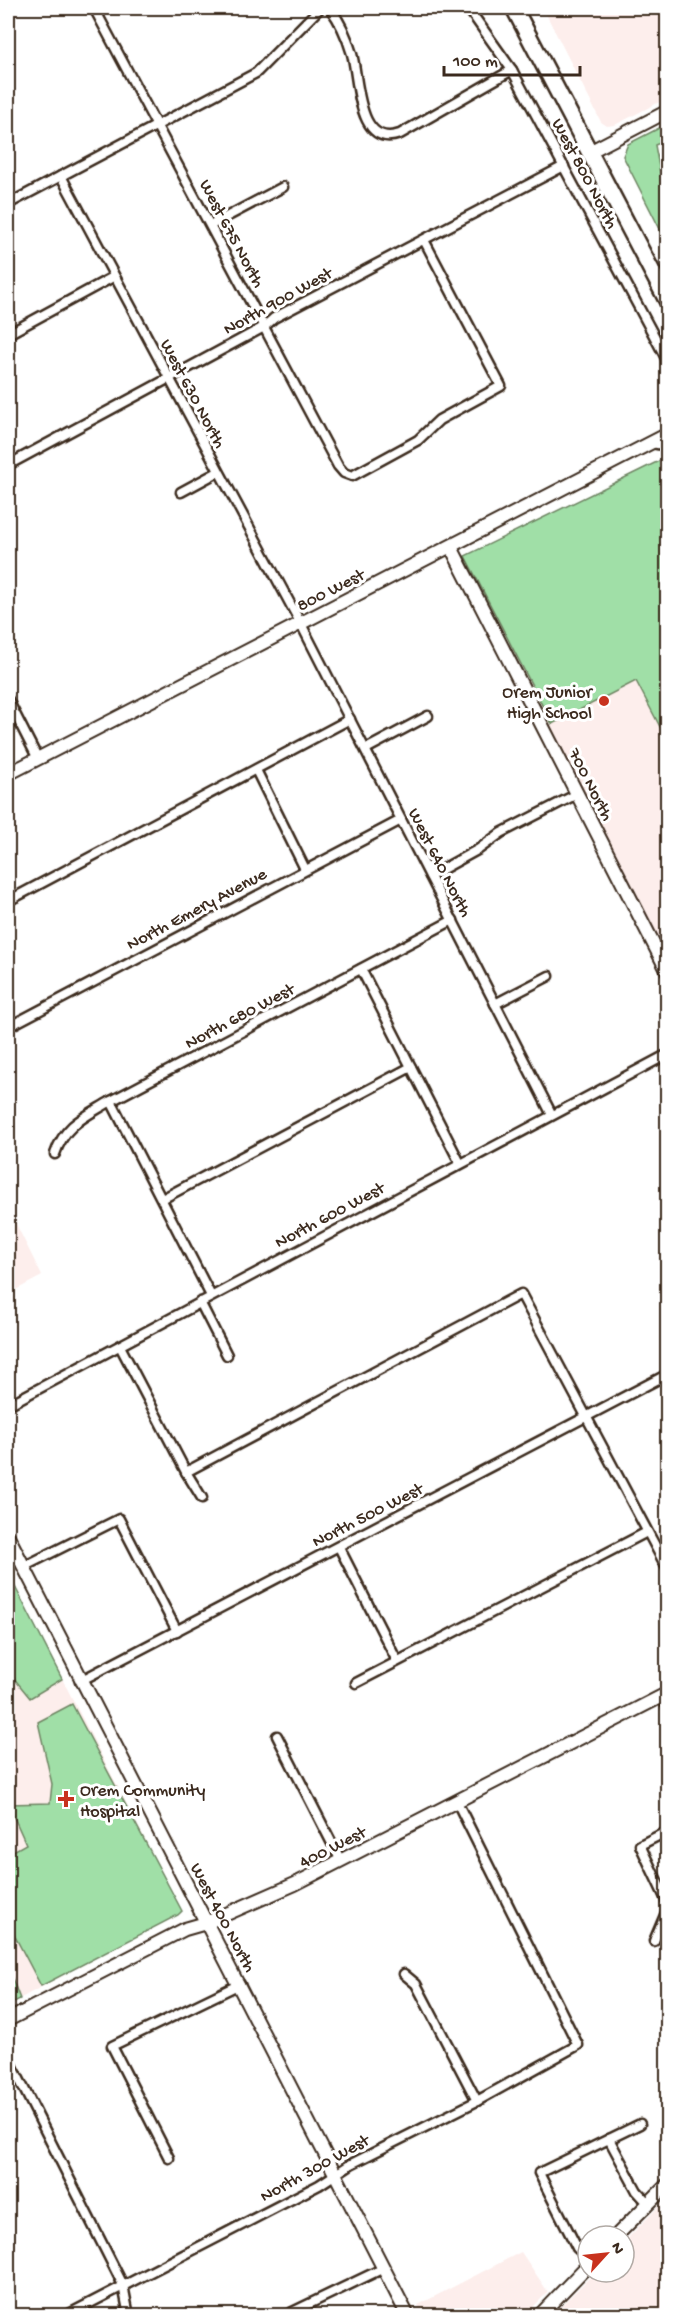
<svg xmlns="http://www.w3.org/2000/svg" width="675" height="2323" font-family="'Gochi Hand',sans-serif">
  <rect width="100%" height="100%" fill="#fff"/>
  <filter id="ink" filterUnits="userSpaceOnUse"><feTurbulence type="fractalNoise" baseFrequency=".0167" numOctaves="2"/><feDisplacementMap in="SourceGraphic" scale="12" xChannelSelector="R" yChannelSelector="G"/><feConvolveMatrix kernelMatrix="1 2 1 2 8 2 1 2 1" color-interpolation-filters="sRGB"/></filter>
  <g filter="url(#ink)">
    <!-- built -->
    <g fill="#fdeeec">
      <polygon points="543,8 667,8 667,98 615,125 607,126 601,122"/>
      <polygon points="667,457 667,956 465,556"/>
      <polygon points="8,1208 42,1276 8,1294"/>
      <polygon points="8,1574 182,1911 8,2005"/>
      <polygon points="667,2198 667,2315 552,2315 595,2272 624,2272 624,2242"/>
      <polygon points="521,2252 548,2292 525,2315 424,2315 418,2305"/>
    </g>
    <!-- green -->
    <g fill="#a0dfa7" stroke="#6e8462" stroke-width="1.5">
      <path d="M 667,124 L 667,140 L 655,145 C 661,179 668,209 667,243 L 623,156 L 628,144 Z"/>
      <polygon points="667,457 667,740 636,681 552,724 465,556"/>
      <polygon points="8,1573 62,1679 30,1698 8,1671"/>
      <polygon points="72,1704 182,1911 178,1915 41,1986 8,1923 8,1854 26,1844 8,1804 50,1803 52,1784 38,1722"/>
      <polygon points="8,1968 20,1999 8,2005"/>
    </g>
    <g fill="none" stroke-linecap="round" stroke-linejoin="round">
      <defs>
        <g id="street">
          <polyline points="94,8 338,466 344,473 352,476 418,440 439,420 501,386 424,240"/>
          <path d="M 330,8 C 340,21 347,37 352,54 C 359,79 357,149 400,134 L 512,70"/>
          <polyline points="468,8 512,70 667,360"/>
          <polyline points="61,176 301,624 552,1115"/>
          <polyline points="8,204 256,73 320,8"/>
          <polyline points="211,225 283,187"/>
          <polyline points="8,334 113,277"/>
          <polyline points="652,443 668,446"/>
          <polyline points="8,465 264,327 274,318 564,166"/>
          <polyline points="181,492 218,472"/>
          <polyline points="8,700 38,759"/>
          <polyline points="366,749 428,716"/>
          <polyline points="256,770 305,869"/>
          <polyline points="430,876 479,849 501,833 577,794"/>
          <polyline points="8,901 350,719"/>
          <polyline points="361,969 460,1163"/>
          <polyline points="495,1004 549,976"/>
          <polyline points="8,1027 401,820"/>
          <polyline points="111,1101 211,1296"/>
          <path d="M 55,1154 C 65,1124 85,1117 111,1101 L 453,920"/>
          <polyline points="162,1199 411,1067"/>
          <polyline points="200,1302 227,1355"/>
          <polyline points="120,1346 186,1472 202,1498"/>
          <polyline points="8,1405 668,1054"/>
          <polyline points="186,1472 521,1294 668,1570"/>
          <polyline points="339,1547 397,1661"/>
          <polyline points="23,1567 119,1519 177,1631"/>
          <polyline points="80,1681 668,1374"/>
          <polyline points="356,1683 647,1532"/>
          <polyline points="661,1696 668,1708"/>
          <polyline points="277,1736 341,1861"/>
          <polyline points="668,1831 640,1845 668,1904"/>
          <polyline points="654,1941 668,1908"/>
          <polyline points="404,1974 416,1984 477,2101"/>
          <polyline points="8,2057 123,2285 129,2316"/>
          <polyline points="609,2139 637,2191 648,2203"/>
          <polyline points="169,2158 112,2046 240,1984"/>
          <polyline points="588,2258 577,2248 539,2173 640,2124"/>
          <polyline points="65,2316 319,2185 351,2164 477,2101 578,2045 457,1802"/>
          <polyline points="284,2316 384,2268"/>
        </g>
        <g id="secondary">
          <polyline points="591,151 668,111"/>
          <polyline points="451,547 668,972"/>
          <polyline points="8,774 668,434"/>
          <polyline points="8,1536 408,2316"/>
          <polyline points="8,2020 185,1929 206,1923 295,1884 668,1693"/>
          <polyline points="616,2236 668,2184"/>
          <polyline points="539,2316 588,2265"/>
        </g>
        <polyline id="highway" points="514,8 668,302"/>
      </defs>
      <!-- street casing -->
      <use href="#street" stroke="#3b2a1e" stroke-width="13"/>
      <!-- secondary casing -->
      <use href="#secondary" stroke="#3b2a1e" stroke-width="16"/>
      <!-- highway casing -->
      <use href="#highway" stroke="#3b2a1e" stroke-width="20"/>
      <!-- street -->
      <use href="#street" stroke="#fff" stroke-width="8"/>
      <!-- secondary -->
      <use href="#secondary" stroke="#fff" stroke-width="12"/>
      <!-- highway -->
      <use href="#highway" stroke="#fff" stroke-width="15"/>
    </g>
  </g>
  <!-- markers -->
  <g fill="#c8321e" stroke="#fff" stroke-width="2">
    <circle cx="604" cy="701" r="6"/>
    <path d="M63 1790h6v6h6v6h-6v6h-6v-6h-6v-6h6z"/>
  </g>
  <g text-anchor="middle" stroke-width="6" stroke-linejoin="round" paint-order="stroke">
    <!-- street labels -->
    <g font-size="18" fill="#3b2a1e" stroke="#fff">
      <text transform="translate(586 173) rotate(62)" y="6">West 800 North</text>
      <text transform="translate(233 233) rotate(62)" y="6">West 675 North</text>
      <text transform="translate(277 300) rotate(-29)" y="6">North 900 West</text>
      <text transform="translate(194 393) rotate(62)" y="6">West 630 North</text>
      <text transform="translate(330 589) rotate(-27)" y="6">800 West</text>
      <text transform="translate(592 784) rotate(63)" y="6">700 North</text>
      <text transform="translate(441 862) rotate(63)" y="6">West 640 North</text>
      <text transform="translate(196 908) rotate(-28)" y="6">North Emery Avenue</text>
      <text transform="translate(239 1015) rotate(-28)" y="6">North 680 West</text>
      <text transform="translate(329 1214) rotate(-28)" y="6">North 600 West</text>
      <text transform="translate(367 1514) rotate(-27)" y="6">North 500 West</text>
      <text transform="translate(332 1846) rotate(-27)" y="6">400 West</text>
      <text transform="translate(224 1917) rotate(62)" y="6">West 400 North</text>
      <text transform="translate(314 2167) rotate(-29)" y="6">North 300 West</text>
    </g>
    <!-- poi labels -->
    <g font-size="18" fill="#3b2a1e" stroke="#fff" text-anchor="end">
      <text x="592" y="697">Orem Junior<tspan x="592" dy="21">High School</tspan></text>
      <text x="80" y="1795" text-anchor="start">Orem Community<tspan x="80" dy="21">Hospital</tspan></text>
    </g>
  </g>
  <!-- margin -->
  <rect width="675" height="2323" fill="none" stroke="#fff" stroke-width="30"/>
  <rect x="15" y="15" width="645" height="2293" fill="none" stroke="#3b2a1e" stroke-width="2" filter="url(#ink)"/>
  <!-- north arrow -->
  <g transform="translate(606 2254) rotate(63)"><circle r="28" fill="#ffffff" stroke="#b1aaa5" stroke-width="1.5"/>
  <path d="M0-4.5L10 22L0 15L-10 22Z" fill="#c8321e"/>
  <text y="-9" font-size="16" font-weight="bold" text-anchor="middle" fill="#3b2a1e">N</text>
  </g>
  <!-- scale -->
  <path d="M444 66v9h136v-9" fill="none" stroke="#3b2a1e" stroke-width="3"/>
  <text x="453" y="66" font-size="18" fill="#3b2a1e" stroke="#ffffff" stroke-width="4.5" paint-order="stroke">100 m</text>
</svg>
